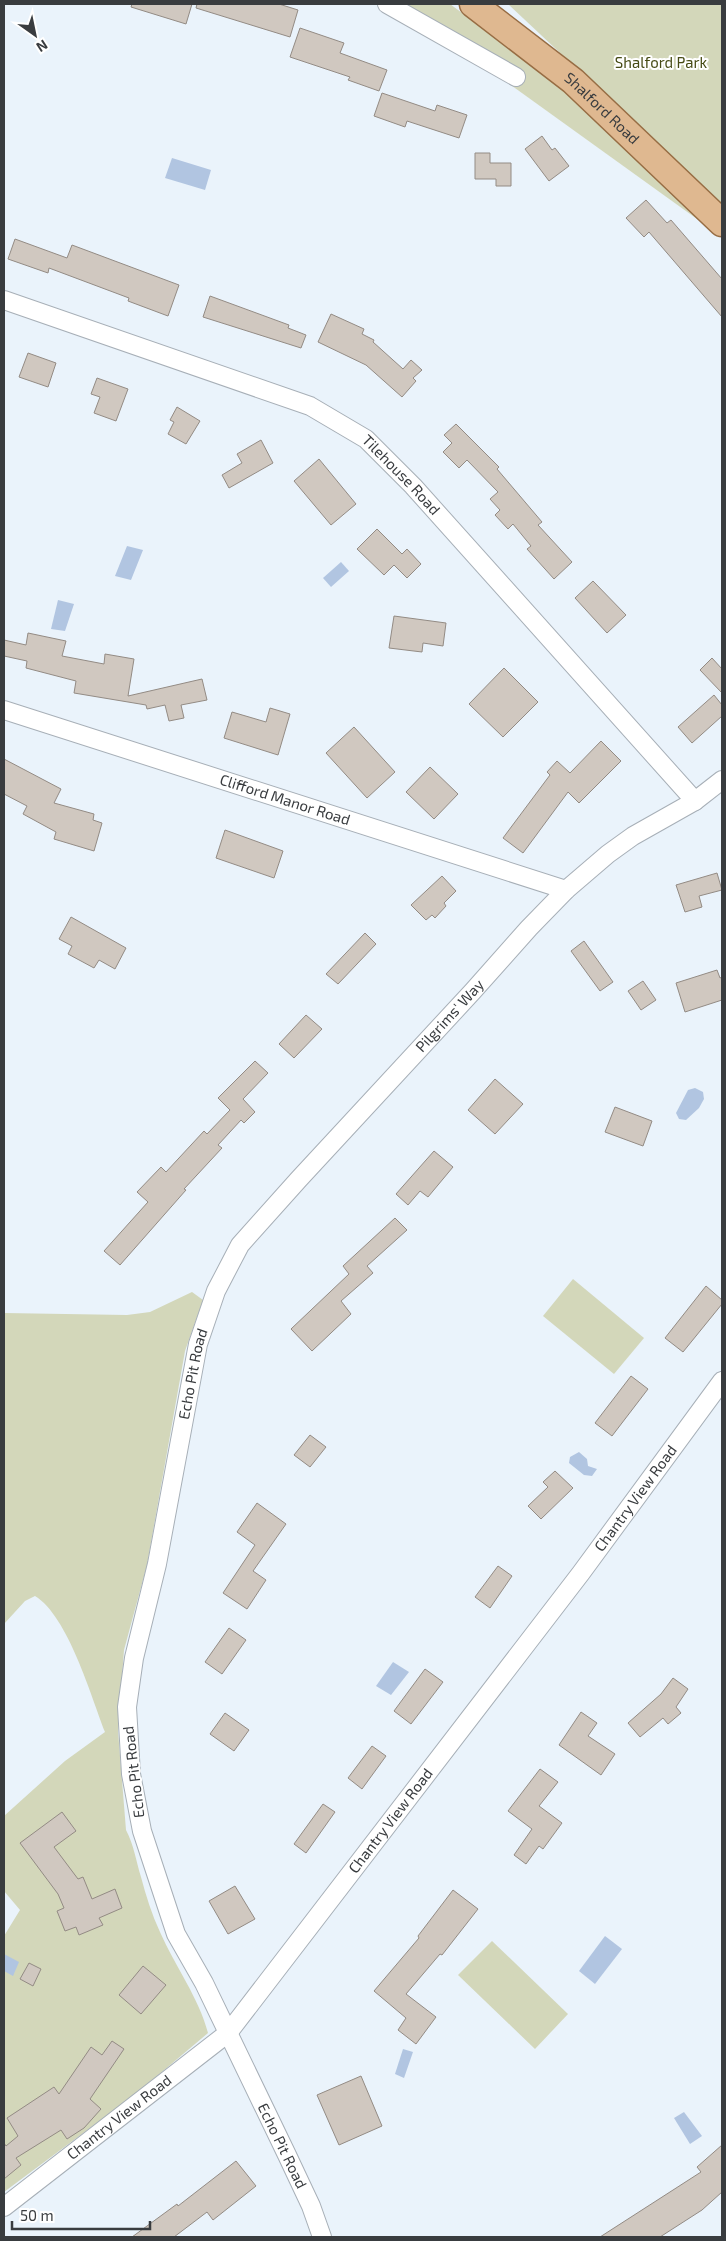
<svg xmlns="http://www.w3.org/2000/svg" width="726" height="2241" font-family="'Exo 2',sans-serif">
  <rect width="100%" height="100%" fill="#eaf3fb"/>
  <!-- green -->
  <g fill="#d3d7ba">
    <polygon points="398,4 450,4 564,89 722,237"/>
    <polygon points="508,4 722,4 722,205"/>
    <polygon points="573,1279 644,1338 614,1374 543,1316"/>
    <path d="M 192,1292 L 203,1300 L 185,1351 L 147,1565 L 124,1650 L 118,1731 L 126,1830 C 134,1845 136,1861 141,1877 C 146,1896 152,1915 160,1932 C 175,1966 199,1998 208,2033 L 137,2093 L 4,2192 L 4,1936 L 20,1910 L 4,1891 L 4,1816 L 65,1761 L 105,1732 C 91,1696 68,1616 35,1596 L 25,1601 L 4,1624 L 4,1313 L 127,1315 L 150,1312 Z"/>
    <polygon points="492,1941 568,2014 535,2049 458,1975"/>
  </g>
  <!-- water -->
  <g fill="#b1c5e1">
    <polygon points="172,158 211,170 205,190 165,178"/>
    <polygon points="127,546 143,550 131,580 115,576"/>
    <polygon points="341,562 349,571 331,587 323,578"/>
    <polygon points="58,600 74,604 65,631 51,629"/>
    <polygon points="695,1088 703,1092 704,1099 699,1108 686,1120 679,1119 676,1113 688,1090"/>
    <polygon points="579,1452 587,1459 588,1466 597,1469 592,1476 584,1475 569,1463 570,1457"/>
    <polygon points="393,1662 409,1672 391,1695 376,1686"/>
    <polygon points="605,1936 622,1949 595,1984 579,1971"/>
    <polygon points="4,1954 19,1962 13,1976 4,1971"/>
    <polygon points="403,2049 413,2052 404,2078 395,2074"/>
    <polygon points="684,2112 702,2136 690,2144 674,2118"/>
  </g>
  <!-- building -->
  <g fill="#d0c8c0" stroke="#938b84">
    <polygon points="132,4 192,4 186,24 131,7"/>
    <polygon points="197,4 279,4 298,10 290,37 196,8"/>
    <polygon points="300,28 344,43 340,53 387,70 379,91 348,80 350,77 290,57"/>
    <polygon points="382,93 435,111 437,105 467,115 459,138 407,121 405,127 374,116"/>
    <polygon points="542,136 552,150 555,148 569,166 549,181 525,149"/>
    <polygon points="475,153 490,153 490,163 511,163 511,186 496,186 496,179 475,179"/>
    <polygon points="646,200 667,223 671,220 722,279 722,317 649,232 644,237 626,218"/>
    <polygon points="15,239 67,258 72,245 179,285 168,316 128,301 129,298 49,268 48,273 8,259"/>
    <polygon points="210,296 289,325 288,328 306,335 301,348 203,317"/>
    <polygon points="331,314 364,329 362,334 374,340 373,342 403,369 411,360 422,370 413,378 416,381 402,397 366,365 318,342"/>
    <polygon points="28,353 56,363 48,387 19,377"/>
    <polygon points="97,378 128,389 116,421 94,413 100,397 91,394"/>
    <polygon points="177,407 200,421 186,444 168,434 174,422 170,420"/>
    <polygon points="456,424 499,467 497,469 542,522 538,525 572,562 554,579 527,549 531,546 513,524 508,529 495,515 500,510 490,499 498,492 467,460 459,468 443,452 452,443 444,435"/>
    <polygon points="261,440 273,463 229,488 222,475 242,463 237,454"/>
    <polygon points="319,459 356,504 331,525 294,481"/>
    <polygon points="377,529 402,554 407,549 421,564 407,578 394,565 384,575 357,549"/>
    <polygon points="593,581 626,615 607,633 575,598"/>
    <polygon points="394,616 446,623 443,646 423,643 422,652 389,648"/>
    <polygon points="28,633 66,641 62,656 104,664 105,654 134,659 128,696 202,679 207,700 181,705 184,718 169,721 165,705 147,709 146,705 74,693 76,681 26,668 27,661 4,656 4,640 26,645"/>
    <polygon points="712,658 722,669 722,693 700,670"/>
    <polygon points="504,668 538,702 503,737 469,704"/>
    <polygon points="714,695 722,705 722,716 692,743 678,727"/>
    <polygon points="270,708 290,714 278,755 224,738 232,712 266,722"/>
    <polygon points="354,727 395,772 367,798 326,753"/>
    <polygon points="601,741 621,761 579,803 568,792 523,853 503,838 550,775 547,772 557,761 570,773"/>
    <polygon points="4,759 61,789 54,803 94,814 93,820 102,823 94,851 54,839 56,832 23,814 27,806 4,794"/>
    <polygon points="430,767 458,794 434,819 406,792"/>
    <polygon points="225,830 283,851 274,878 216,858"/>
    <polygon points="717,873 722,890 699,896 702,907 685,912 676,885"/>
    <polygon points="442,876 456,891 444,903 446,906 435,918 432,915 426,920 411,905"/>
    <polygon points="71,917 126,948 115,969 99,960 94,968 68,954 72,946 59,939"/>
    <polygon points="365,933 376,944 338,984 326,974"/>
    <polygon points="584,941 613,982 600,991 571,951"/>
    <polygon points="717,970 720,978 722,977 722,1000 685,1012 676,983"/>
    <polygon points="643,981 656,1000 641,1010 628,991"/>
    <polygon points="306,1015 322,1029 294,1058 279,1044"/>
    <polygon points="255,1061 268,1073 243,1099 255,1112 244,1123 241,1120 218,1145 222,1148 184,1189 186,1190 120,1265 104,1251 148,1202 137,1192 161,1167 166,1172 204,1131 207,1134 230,1110 218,1098"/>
    <polygon points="495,1079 523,1104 495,1134 468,1110"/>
    <polygon points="615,1107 652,1121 643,1146 605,1132"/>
    <polygon points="434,1151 453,1167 428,1197 420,1191 408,1205 396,1194"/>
    <polygon points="395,1218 407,1230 367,1266 373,1273 341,1301 351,1314 312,1351 291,1329 349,1274 343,1266"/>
    <polygon points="706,1286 722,1300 722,1304 683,1352 665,1338"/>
    <polygon points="631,1376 648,1389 612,1436 595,1423"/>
    <polygon points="310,1435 326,1447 310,1467 294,1455"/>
    <polygon points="555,1471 573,1488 541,1519 528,1506 548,1487 543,1482"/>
    <polygon points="257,1503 286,1524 253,1571 266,1580 247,1609 223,1593 255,1545 237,1532"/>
    <polygon points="498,1566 512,1576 490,1608 475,1597"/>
    <polygon points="229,1628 246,1640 222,1674 205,1662"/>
    <polygon points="425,1669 443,1682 411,1724 394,1711"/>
    <polygon points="673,1678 688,1689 676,1707 681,1713 668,1724 663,1718 640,1737 628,1723 661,1694"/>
    <polygon points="581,1712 597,1723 588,1736 615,1754 601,1775 559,1745"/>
    <polygon points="225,1713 249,1730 234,1751 210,1734"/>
    <polygon points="372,1746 386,1756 362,1789 348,1778"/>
    <polygon points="540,1769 558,1782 539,1806 562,1823 543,1849 539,1846 526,1864 514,1855 532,1829 508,1811"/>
    <polygon points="323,1804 335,1812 306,1853 294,1844"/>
    <polygon points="62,1812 76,1831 54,1847 78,1879 83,1877 92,1899 115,1889 122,1908 99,1918 103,1925 79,1935 76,1927 65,1931 57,1911 64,1908 58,1894 20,1843"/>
    <polygon points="235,1886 255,1919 228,1934 209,1901"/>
    <polygon points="453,1890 478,1909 442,1955 440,1954 406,1994 436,2017 416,2044 398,2030 406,2018 374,1991 419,1938 418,1936"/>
    <polygon points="29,1963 41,1969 33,1986 20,1979"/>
    <polygon points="143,1966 166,1985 141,2014 119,1995"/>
    <polygon points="112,2041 124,2049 90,2099 101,2109 84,2128 67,2139 61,2130 16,2158 21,2165 4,2179 4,2143 6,2146 18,2136 7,2118 54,2087 59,2094 91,2047 102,2055"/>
    <polygon points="361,2076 382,2126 339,2145 317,2095"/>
    <polygon points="722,2145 722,2192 702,2210 660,2237 600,2237 701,2172 697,2167"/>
    <polygon points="236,2161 256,2186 213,2220 207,2212 174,2237 132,2237 177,2204 178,2206"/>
  </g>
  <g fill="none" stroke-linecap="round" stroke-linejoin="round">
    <defs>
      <g id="minor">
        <polyline points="387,4 516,77"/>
        <path id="s1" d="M 4,300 L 310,406 L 366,439 L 413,486 L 695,801"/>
        <path id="s2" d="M 4,710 L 566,890"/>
        <path id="s3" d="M 4,2207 L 228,2033 L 581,1573 L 722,1381"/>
        <path id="s4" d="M 322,2237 L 311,2206 L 287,2155 L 204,1983 L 176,1934 L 142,1831 L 131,1774 L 127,1707 L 134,1658 L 157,1564 L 198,1344 L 216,1291 L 240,1245 L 299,1179 L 473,991 L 529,928 L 566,890 L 608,854 L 633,836 L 695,801 L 722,780"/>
      </g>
      <g id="primary">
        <path id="s5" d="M 473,4 L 573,81 L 722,223"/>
      </g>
    </defs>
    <!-- minor casing -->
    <use href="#minor" stroke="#a7afb7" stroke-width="20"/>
    <!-- primary casing -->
    <use href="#primary" stroke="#976d44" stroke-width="29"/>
    <!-- minor -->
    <use href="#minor" stroke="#fff" stroke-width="18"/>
    <!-- primary -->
    <use href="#primary" stroke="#dfb890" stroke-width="26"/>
  </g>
  <g text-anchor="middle" stroke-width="4" stroke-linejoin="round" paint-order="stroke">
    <!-- park labels -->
    <g font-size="15" fill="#464b15" stroke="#fff">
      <text x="661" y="68">Shalford Park</text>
    </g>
    <!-- street labels -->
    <g font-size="15" fill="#393c3f" stroke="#fff">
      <text dy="5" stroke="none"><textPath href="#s5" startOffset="166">Shalford Road</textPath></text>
      <text dy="5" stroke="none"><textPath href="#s1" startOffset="439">Tilehouse Road</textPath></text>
      <text dy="5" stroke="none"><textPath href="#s2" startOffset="295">Clifford Manor Road</textPath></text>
      <text dy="5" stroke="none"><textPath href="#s4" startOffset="1359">Pilgrims' Way</textPath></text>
      <text dy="5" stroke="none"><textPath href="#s4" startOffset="910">Echo Pit Road</textPath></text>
      <text dy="5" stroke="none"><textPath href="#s3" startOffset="956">Chantry View Road</textPath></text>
      <text transform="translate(134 1772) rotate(-97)" y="5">Echo Pit Road</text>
      <text dy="5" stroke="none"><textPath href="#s3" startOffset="551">Chantry View Road</textPath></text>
      <text dy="5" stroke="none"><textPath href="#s3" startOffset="146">Chantry View Road</textPath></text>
      <text transform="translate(282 2146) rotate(64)" y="5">Echo Pit Road</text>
    </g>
  </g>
  <!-- border -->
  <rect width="726" height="2241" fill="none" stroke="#393c3f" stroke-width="10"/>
  <!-- north arrow -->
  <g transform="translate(35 35) rotate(147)" stroke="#ffffff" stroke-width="4" paint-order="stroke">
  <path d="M0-4L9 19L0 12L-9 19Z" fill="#393c3f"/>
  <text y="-8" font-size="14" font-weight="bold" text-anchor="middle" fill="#393c3f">N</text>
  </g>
  <!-- scale -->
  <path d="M12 2221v8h138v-8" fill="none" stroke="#393c3f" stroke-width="2.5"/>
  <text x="20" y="2221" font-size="15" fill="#393c3f" stroke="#ffffff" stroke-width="4" paint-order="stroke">50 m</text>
</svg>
